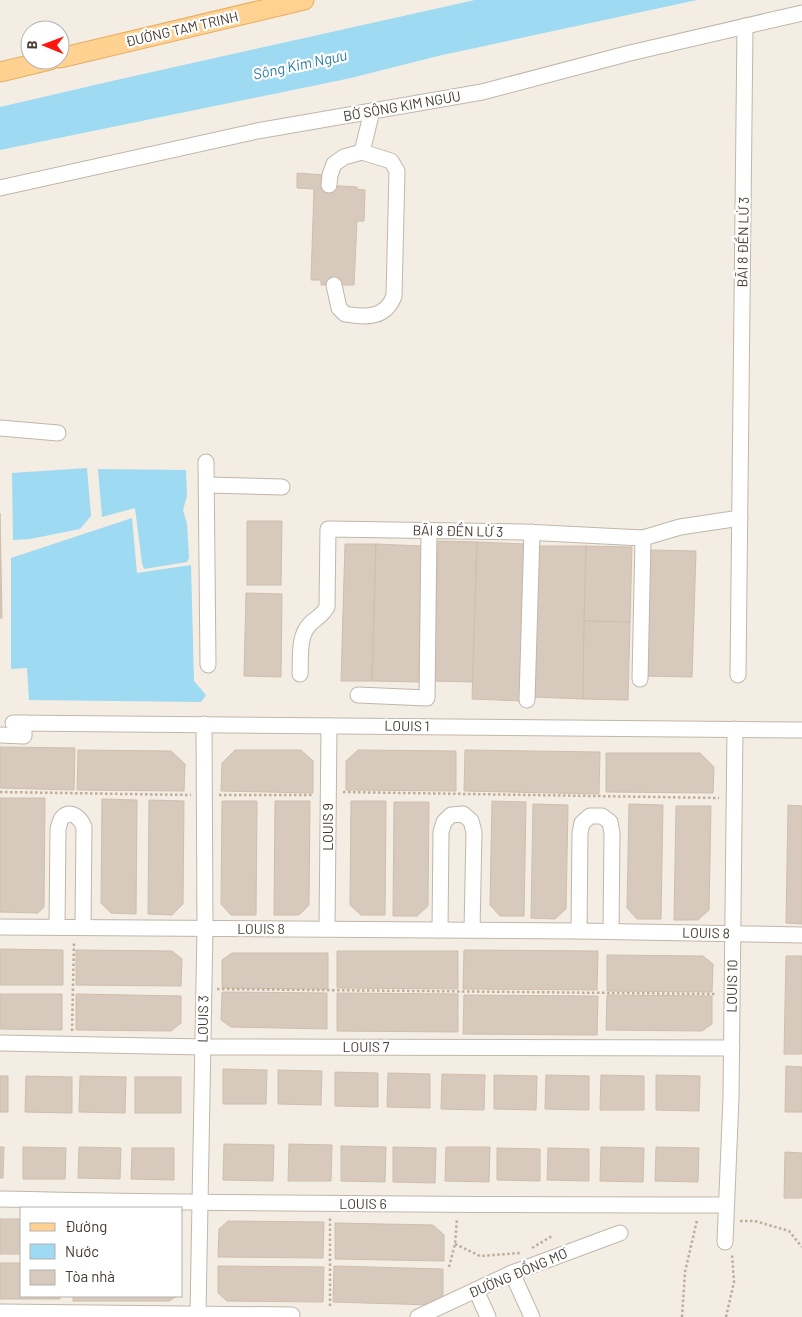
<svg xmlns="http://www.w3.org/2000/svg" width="802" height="1317" font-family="Barlow,sans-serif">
  <rect width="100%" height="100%" fill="#f3ede4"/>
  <!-- water -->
  <g fill="#9edaf2">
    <polygon points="475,0 697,0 438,56 351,78 0,150 0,107 112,81"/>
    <polygon points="87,468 91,516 80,529 30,539 13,540 12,473"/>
    <polygon points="98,469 186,470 187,496 183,510 187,524 189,558 187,562 144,569 142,563 135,508 102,517"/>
    <polygon points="132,518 137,573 191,565 194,681 206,695 201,702 29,700 27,668 11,669 11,558"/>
  </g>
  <!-- building -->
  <g fill="#d7cabc" stroke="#cfbead">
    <polygon points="297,173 324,175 323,185 357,187 357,189 365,190 364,221 357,221 354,285 321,285 321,280 311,280 314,189 297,188"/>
    <polygon points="0,513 2,618 0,618"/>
    <polygon points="247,521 282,521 281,585 247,585"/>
    <polygon points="438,541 477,542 473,682 433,681"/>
    <polygon points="477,542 526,544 522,701 472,699"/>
    <polygon points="345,544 376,544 372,681 341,681"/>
    <polygon points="376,544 422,546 419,682 372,681"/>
    <polygon points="538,546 586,546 583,699 534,697"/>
    <polygon points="586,546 632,547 630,622 584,621"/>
    <polygon points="649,550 696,551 692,677 644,676"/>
    <polygon points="246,593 282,594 281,677 244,676"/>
    <polygon points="584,621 630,622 628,700 583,699"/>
    <polygon points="0,747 75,748 74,790 0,788"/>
    <polygon points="78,750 171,751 185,764 184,791 77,790"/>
    <polygon points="235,750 301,750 313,761 313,793 221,791 222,763"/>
    <polygon points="358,750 456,751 456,791 346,790 346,761"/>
    <polygon points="465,750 600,752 599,794 464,791"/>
    <polygon points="606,753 700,753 714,767 713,793 606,792"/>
    <polygon points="0,798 45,798 44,907 38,913 0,912"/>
    <polygon points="102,799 137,800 136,914 111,913 101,903"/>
    <polygon points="149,800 184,801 183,904 172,915 148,914"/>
    <polygon points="222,801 257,801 256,915 231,915 221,904"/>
    <polygon points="275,801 310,801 309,905 299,915 274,915"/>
    <polygon points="351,801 386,801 385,915 361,915 350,905"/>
    <polygon points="492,801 526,802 524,916 500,916 490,905"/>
    <polygon points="394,802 429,802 428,906 417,916 393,916"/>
    <polygon points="533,804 568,805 566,909 555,919 531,918"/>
    <polygon points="629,804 663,805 661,919 637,919 627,908"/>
    <polygon points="788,805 802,806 802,924 786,923"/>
    <polygon points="676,806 711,806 709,910 698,920 674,920"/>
    <polygon points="0,949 63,950 63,985 0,985"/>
    <polygon points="76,950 172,951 182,959 181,986 76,985"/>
    <polygon points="464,950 598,951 597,990 463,989"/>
    <polygon points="337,951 458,951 458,989 337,988"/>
    <polygon points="232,953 328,953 328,989 222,988 222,960"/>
    <polygon points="607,955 703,956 713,964 712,992 607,991"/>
    <polygon points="786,956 802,956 802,1054 784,1054"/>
    <polygon points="222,992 327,993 327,1029 231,1027 221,1020"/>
    <polygon points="337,993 458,994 458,1032 337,1031"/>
    <polygon points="0,994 62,994 62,1030 0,1029"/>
    <polygon points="76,994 181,996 181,1023 171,1031 76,1030"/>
    <polygon points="464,995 598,996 597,1035 463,1034"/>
    <polygon points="607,995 712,996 712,1024 702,1031 606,1030"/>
    <polygon points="786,1066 802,1067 802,1112 785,1112"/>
    <polygon points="223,1069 267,1070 266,1104 223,1104"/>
    <polygon points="278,1070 322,1071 321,1105 278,1104"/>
    <polygon points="335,1072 378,1073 378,1107 335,1106"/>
    <polygon points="388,1073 430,1074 430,1108 387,1107"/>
    <polygon points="442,1074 485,1075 484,1110 441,1109"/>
    <polygon points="494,1075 537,1076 536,1110 494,1109"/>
    <polygon points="546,1075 589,1076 589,1110 545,1109"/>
    <polygon points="601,1075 644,1076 644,1110 600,1110"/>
    <polygon points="656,1075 700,1076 699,1111 656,1110"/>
    <rect x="0" y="1076" width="8" height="36"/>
    <polygon points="26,1076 72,1077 72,1113 25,1112"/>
    <polygon points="80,1076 126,1077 125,1113 79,1112"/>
    <rect x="135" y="1077" width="46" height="36"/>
    <polygon points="224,1144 274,1145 273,1181 223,1180"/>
    <polygon points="289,1144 332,1145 331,1181 288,1181"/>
    <polygon points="341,1146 386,1147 385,1182 341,1181"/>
    <polygon points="0,1147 4,1147 3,1178 0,1178"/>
    <polygon points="23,1147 66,1148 65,1179 23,1179"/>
    <polygon points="79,1147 121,1148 120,1179 78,1178"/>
    <polygon points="393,1147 436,1148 435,1183 393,1182"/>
    <polygon points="446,1147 490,1147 489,1182 445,1181"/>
    <polygon points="601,1147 644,1148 643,1182 600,1181"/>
    <polygon points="656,1147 699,1148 698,1182 655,1181"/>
    <polygon points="132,1148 174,1148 174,1180 131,1179"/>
    <polygon points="497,1148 540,1149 540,1181 497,1180"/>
    <polygon points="548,1148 589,1149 589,1181 547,1180"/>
    <polygon points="785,1152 802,1153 802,1198 784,1198"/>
    <rect x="0" y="1219" width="21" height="35"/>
    <polygon points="228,1221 324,1222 323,1258 218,1257 219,1229"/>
    <polygon points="335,1223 433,1225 444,1235 444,1261 335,1259"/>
    <polygon points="0,1263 21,1263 21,1296 60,1296 60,1299 0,1299"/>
    <polygon points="218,1266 324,1267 323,1302 227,1301 218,1293"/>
    <polygon points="334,1266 443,1269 443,1295 432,1305 333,1302"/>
    <polygon points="73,1296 177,1296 169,1301 73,1301"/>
  </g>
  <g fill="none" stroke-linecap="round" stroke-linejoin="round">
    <defs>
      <g id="minor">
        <polyline points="362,152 372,111"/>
        <path d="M 329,185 L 330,175 L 334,164 L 344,157 L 362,152 L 391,161 L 397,171 L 394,296 C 386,318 366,318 345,314 L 339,308 L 334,285"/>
        <polyline points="0,188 257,131 482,92 630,53 802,13"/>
        <polyline points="0,428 58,433"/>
        <polyline points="206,462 208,665"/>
        <polyline points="208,485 282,487"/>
        <path d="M 300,674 C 301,657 298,636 310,624 C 316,618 323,615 327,607 L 328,529 L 524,532 L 643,538 L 680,527 L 740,518"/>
        <polyline points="738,675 745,26"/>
        <polyline points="640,679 643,538"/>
        <polyline points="358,695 427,698 429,530"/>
        <polyline points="527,700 532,532"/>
        <polyline points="13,723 802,730"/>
        <polyline points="0,735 24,736 24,723"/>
        <polyline points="0,927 579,931 802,935"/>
        <path d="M 57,927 L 58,829 C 59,826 60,820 62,818 C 71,808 81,819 84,827 L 83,927"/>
        <polyline points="327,929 329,726"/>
        <polyline points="440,930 441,832 444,822 451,815 463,814 471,821 474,832 472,930"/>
        <polyline points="579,931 580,833 582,823 590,816 602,816 610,822 612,833 611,931"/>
        <polyline points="0,1043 203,1047 732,1048"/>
        <path d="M 0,1199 C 242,1204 484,1205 726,1205"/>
        <polyline points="725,1242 731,1097 735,729"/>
        <polyline points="512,1273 532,1317"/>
        <polyline points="476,1290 488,1317"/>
        <polyline points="0,1312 292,1315"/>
        <polyline points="198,1314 205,928 204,724"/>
        <polyline points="418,1317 512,1273 620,1233"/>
      </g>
      <g id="major">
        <polyline points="60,58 304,0"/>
        <polyline points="0,72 50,60"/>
      </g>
    </defs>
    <!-- minor casing -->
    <use href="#minor" stroke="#c1b6aa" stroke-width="17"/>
    <!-- major casing -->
    <use href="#major" stroke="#e6ad5f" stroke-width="21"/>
    <!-- path -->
    <g stroke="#c0ad98" stroke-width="2.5" stroke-dasharray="2.5 2.5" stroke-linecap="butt">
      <polyline points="0,792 191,795"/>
      <polyline points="343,792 719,798"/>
      <polyline points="219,795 313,795"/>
      <polyline points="217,989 717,994"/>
      <polyline points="72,1031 74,942"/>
      <polyline points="740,1221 755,1221 789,1231 802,1247"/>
      <polyline points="455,1244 480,1256 520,1253"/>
      <polyline points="532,1248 552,1236"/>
      <polyline points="449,1267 455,1244 457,1219"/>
      <polyline points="330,1306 330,1218"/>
      <polyline points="682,1317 685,1272 697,1220"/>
      <polyline points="726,1317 734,1282 732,1254"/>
    </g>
    <!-- minor -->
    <use href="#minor" stroke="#fff" stroke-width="15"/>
    <!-- major -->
    <use href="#major" stroke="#ffd291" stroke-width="19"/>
  </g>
  <g text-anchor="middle" stroke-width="4.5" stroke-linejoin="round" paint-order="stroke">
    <!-- street labels -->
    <g font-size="14" fill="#453c34" stroke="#fff">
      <text transform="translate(182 29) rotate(-13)" y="5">ĐƯỜNG TAM TRINH</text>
      <text transform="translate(402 106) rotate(-10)" y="5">BỜ SÔNG KIM NGƯU</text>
      <text transform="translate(743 242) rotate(-89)" y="5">BÃI 8 ĐỀN LỪ 3</text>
      <text transform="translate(458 531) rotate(1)" y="5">BÃI 8 ĐỀN LỪ 3</text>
      <text transform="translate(407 726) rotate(1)" y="5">LOUIS 1</text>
      <text transform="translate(328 827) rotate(-90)" y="5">LOUIS 9</text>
      <text x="261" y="934">LOUIS 8</text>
      <text transform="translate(706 933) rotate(1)" y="5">LOUIS 8</text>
      <text transform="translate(732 986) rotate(-89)" y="5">LOUIS 10</text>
      <text transform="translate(203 1019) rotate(-89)" y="5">LOUIS 3</text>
      <text x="366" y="1052">LOUIS 7</text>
      <text x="363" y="1209">LOUIS 6</text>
      <text transform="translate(518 1273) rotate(-23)" y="5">ĐƯỜNG ĐỒNG MƠ</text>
    </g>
    <!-- water labels -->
    <g font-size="15" font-style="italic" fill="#287ea3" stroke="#fff">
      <text transform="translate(300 65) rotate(-12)" y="5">Sông Kim Ngưu</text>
    </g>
  </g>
  <!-- legend -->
  <rect x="20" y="1207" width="162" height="90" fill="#ffffff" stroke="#b5b1ae"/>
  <rect x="30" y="1223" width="25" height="8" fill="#ffd291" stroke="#b5b1ae"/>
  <text x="65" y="1232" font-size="15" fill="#453c34">Đường</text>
  <rect x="30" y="1244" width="25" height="15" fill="#9edaf2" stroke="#b5b1ae"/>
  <text x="65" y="1257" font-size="15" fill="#453c34">Nước</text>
  <rect x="30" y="1270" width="25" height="15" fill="#d7cabc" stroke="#b5b1ae"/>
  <text x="65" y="1282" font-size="15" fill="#453c34">Tòa nhà</text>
  <!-- north arrow -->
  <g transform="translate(45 45) rotate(271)"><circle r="24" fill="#ffffff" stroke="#b5b1ae"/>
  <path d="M0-4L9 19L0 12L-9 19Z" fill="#ff160f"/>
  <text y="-8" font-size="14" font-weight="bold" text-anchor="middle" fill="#453c34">B</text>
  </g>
</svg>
